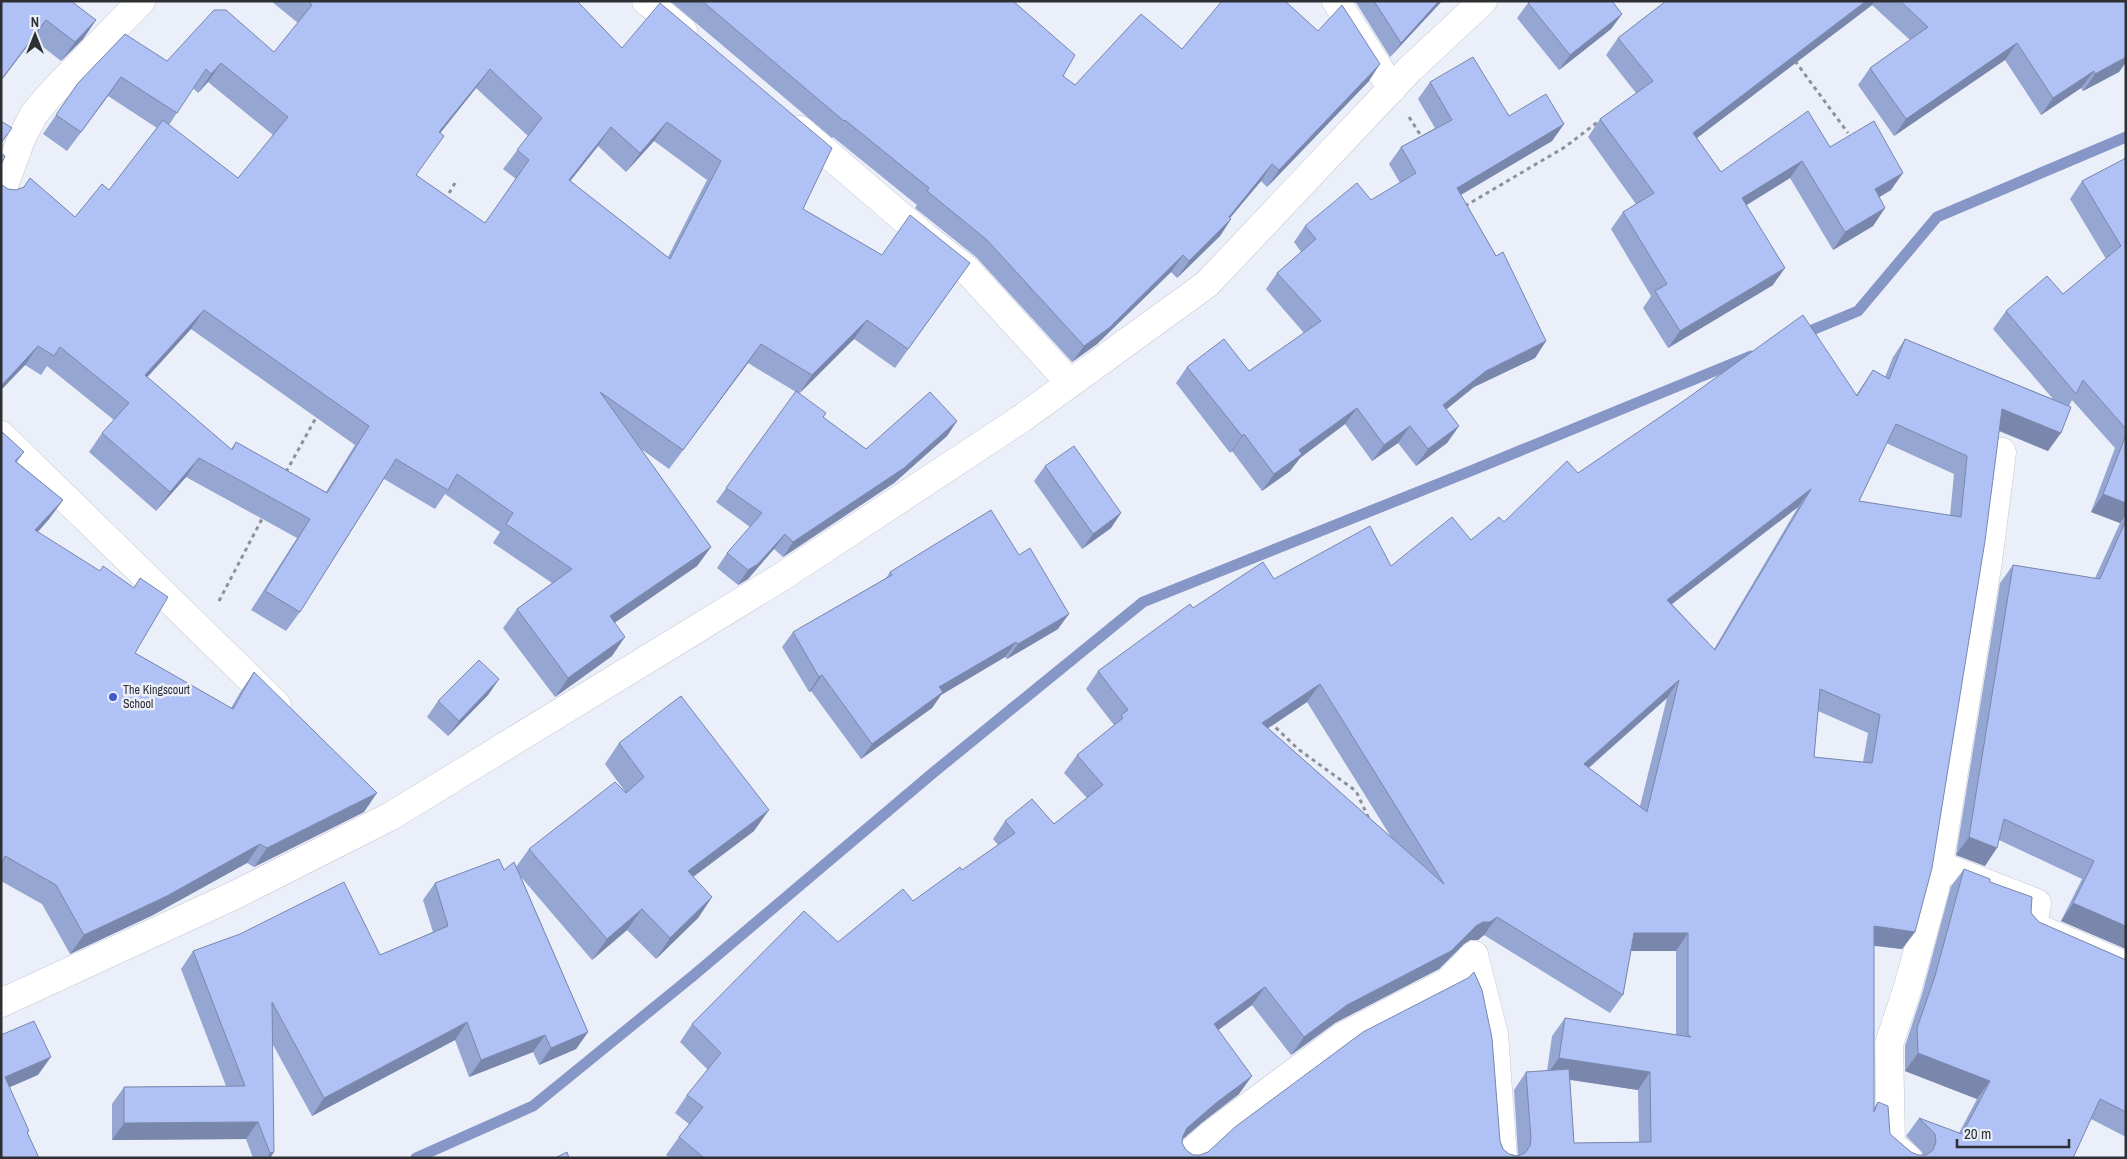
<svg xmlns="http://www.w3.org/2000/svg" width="2127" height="1159" font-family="'Archivo Narrow',sans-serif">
  <rect width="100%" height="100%" fill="#ebeff9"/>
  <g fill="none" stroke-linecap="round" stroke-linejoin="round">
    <!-- stream -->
    <g stroke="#8596c7" stroke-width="11">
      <polyline points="1800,335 1858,311 1937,217 2126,137"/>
      <polyline points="416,1158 533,1106 694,975 934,772 1143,602 1473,470 1751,356"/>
    </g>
    <defs>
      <g id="minor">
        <polyline points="646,1 683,31"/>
        <polyline points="1336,1 1392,89"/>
        <polyline points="800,130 925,237 966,269 1070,383"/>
        <polyline points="1,194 22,137 34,114 50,95 141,1"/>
        <polyline points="1,435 277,705"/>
        <polyline points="1939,865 2037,903 2033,926 2126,966"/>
        <polyline points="1474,955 1494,1034 1503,1158"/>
        <polyline points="1,1003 235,895 391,816 783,576 1021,419 1207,284 1409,70 1483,1"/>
        <polyline points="1185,1158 1213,1133 1342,1037 1448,982 1474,955"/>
        <polyline points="1908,1158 1891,1145 1889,1044 1907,990 1935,889 1988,561 2002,452"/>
      </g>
    </defs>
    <!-- minor casing -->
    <use href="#minor" stroke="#c3c7d1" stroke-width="29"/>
    <!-- path -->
    <g stroke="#8e9198" stroke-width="3" stroke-dasharray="4 4" stroke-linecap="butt">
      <polyline points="1795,61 1848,133"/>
      <polyline points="1409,117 1423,139"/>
      <polyline points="445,200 455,183"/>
      <polyline points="1465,206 1565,147 1599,121"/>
      <polyline points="286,472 318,414"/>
      <polyline points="219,601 264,515"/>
      <polyline points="1270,722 1298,749 1356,791 1370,821"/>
    </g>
    <!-- minor -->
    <use href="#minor" stroke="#fff" stroke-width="28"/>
  </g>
  <!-- wall -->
  <g fill="#96a6d3" fill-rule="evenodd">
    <polygon points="1,1 96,20 83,39 61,61 33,39"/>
    <path d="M 271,1 L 577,1 L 622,48 L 803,209 L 882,255 L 970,263 L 895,368 L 854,339 L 799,393 L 823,417 L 866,449 L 957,421 L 947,436 L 894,483 L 783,557 L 774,549 L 748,579 L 738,585 L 717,568 L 727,553 L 750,527 L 716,502 L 796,392 L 748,363 L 669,469 L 641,449 L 711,547 L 697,566 L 615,622 L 612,656 L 555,697 L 503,628 L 517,609 L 552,583 L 493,543 L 500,532 L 445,494 L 435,509 L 384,479 L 300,612 L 286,631 L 251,610 L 297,538 L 186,477 L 156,511 L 89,452 L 102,433 L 114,420 L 47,366 L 41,375 L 25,365 L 1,390 L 1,183 L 2,185 L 8,189 L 16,190 L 23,188 L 30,178 L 75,217 L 109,190 L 157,128 L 108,96 L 67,151 L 43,134 L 78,83 L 167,61 L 274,52 L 298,23 ZM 208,82 L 273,135 L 238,178 L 169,125 L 193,88 L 198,93 ZM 476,88 L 528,136 L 503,169 L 516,179 L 485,223 L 416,175 L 440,133 ZM 654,141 L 707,180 L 668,257 L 570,181 L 598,146 L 626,172 ZM 191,329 L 355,445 L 326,492 L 236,442 L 231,449 L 147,377 Z"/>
    <polygon points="670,1 1013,1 1063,76 1075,85 1182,49 1369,81 1267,187 1261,181 1230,218 1231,219 1220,236 1177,278 1171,272 1097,344 1072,362 976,257 915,208 917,205 833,137 832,138"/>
    <polygon points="1355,1 1442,1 1390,57"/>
    <polygon points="1666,1 2126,1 2126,62 2119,72 2083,91 2081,88 2041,115 2005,60 1894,136 1858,85 1870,68 1910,40 1872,5 1697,138 1721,172 1830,147 1891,190 1879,197 1885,208 1873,226 1833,250 1790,178 1747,205 1773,285 1668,348 1643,308 1651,296 1611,229 1623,212 1636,204 1588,137 1600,119 1636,93 1606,55 1618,38"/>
    <polygon points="1528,3 1622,14 1611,29 1559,70 1517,18"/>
    <polygon points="1430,82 1509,116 1564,124 1552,141 1461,195 1546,341 1535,358 1474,387 1446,409 1459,426 1447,443 1416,466 1398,443 1372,461 1345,424 1300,458 1290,471 1262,491 1232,451 1230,453 1176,383 1187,367 1249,371 1304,333 1266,289 1277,273 1301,252 1294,242 1305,226 1371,200 1400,183 1389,164 1401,147 1435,128 1418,99"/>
    <path d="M 2126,158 L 2126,949 L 2061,921 L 2082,879 L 1999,840 L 1985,866 L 1956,855 L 2000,583 L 2013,565 L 2095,578 L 2120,523 L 2091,512 L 2115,448 L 2072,400 L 2069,406 L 2048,451 L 1999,431 L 1915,932 L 1902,949 L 1874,946 L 1874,1108 L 1878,1102 L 1890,1134 L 1911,1152 L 1918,1155 L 1923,1155 L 1922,1152 L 1906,1136 L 1919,1118 L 1959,1133 L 1977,1099 L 1905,1071 L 1905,1046 L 1922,994 L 1951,886 L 1964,869 L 1990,882 L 2031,913 L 2039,922 L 2126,960 L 2126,1137 L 2091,1119 L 2073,1158 L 670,1158 L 666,1155 L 679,1137 L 689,1124 L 675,1113 L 687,1095 L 708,1070 L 680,1042 L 692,1024 L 913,901 L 962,870 L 998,845 L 993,839 L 1005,821 L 1054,824 L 1087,798 L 1064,773 L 1077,755 L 1114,725 L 1086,689 L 1098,671 L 1193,608 L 1274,579 L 1391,566 L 1471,540 L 1504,522 L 1578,473 L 1856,395 L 1873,370 L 1885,377 L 1893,357 L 1905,339 L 2053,399 L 1993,329 L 2006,311 L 2063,294 L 2106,259 L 2070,199 L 2082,181 ZM 1886,443 L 1954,474 L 1950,516 L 1859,501 ZM 1798,507 L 1714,649 L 1672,604 ZM 1667,698 L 1640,806 L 1589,768 ZM 1307,702 L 1391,837 L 1268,728 ZM 1818,711 L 1868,733 L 1863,762 L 1814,757 ZM 1484,935 L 1610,1013 L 1623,995 L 1631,951 L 1676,951 L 1676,1035 L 1565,1018 L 1552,1036 L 1547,1071 L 1526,1072 L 1514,1090 L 1518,1155 L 1517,1156 L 1509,1154 L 1503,1149 L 1500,1141 L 1208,1152 L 1200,1155 L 1193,1155 L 1186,1150 L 1182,1143 L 1182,1139 L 1204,1121 L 1239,1094 L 1218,1030 L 1252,1005 L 1291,1055 L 1335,1023 L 1439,969 L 1464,944 L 1470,940 L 1478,940 ZM 1570,1080 L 1638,1090 L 1639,1142 L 1574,1143 Z"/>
    <polygon points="1,431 24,452 17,462 63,500 49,519 38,532 135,653 231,708 241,691 254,672 364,812 254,867 247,863 153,915 70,954 42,904 1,881"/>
    <polygon points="1045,466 1121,513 1111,528 1082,549 1034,481"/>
    <polygon points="890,572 1058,629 1007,659 1005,657 941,695 932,708 861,759 811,691 809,692 782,647 793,632 886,578"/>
    <polygon points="499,679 488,695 448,736 427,717 438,701"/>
    <polygon points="619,743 754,831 693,877 712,897 698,918 656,959 627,930 592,960 521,877 588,1032 576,1049 539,1065 533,1052 469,1077 455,1040 312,1116 272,1043 274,1152 270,1158 253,1158 246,1139 112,1140 112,1104 124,1087 226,1086 181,969 193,951 380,955 433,932 423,900 435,883 516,867 529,849 626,793 605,764"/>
  </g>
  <!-- shaded-wall -->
  <g fill="#7a87ac">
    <polygon points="1439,1 1442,1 1390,57 1401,43"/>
    <polygon points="1866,1 1875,1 1872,5 1681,150 1693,133"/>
    <polygon points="1622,14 1611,29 1559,70 1570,55"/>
    <polygon points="46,20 33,39 1,81 1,80"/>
    <polygon points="96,20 83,39 61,61 75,42"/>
    <polygon points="2017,43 2005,60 1894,136 1906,119"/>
    <polygon points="2126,57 2126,62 2119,72 2083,91 2095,74"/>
    <polygon points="221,63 208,82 198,93 211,74"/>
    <polygon points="1380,64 1369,81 1267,187 1279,170"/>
    <polygon points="490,69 476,88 426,151 439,132"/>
    <polygon points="2094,71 2081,88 2041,115 2053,98"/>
    <polygon points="121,77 108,96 67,151 81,132"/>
    <polygon points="667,122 654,141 626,172 640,153"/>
    <polygon points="1564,124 1552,141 1445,204 1457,188"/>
    <polygon points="611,127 598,146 556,199 569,180"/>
    <polygon points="1802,161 1790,178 1730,215 1742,198"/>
    <polygon points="1272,164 1261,181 1219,231 1231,219 1220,236 1177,278 1189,261 1229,217"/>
    <polygon points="1903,173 1891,190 1863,207 1875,189"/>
    <polygon points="1885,208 1873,226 1833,250 1845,232"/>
    <polygon points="1183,255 1171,272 1097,344 1072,362 1084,346"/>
    <polygon points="1785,268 1773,285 1668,348 1680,331"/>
    <polygon points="204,310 191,329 132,394 145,375"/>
    <polygon points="867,320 854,339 799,394 812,375"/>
    <polygon points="1546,341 1535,358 1474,387 1431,422 1443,405 1486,371"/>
    <polygon points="761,344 748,363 669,469 683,450"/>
    <polygon points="38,346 25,365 1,390 1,386"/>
    <polygon points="1357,408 1345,424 1300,458 1290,471 1262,491 1274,474 1299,450"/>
    <polygon points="2002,409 2061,433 2048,451 1990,427"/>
    <polygon points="957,421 947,436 894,483 783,557 793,542"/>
    <polygon points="1410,426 1398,443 1372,461 1384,445"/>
    <polygon points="1459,426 1447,443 1416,466 1428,449"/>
    <polygon points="1244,434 1232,451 1230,453 1242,436"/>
    <polygon points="199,458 186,477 156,511 170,492"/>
    <polygon points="1811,489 1798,507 1655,617 1667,600"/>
    <polygon points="2103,494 2126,503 2126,515 2120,523 2091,512"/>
    <polygon points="63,500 49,519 22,549 35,530"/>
    <polygon points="1121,513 1111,528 1082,549 1093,534"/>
    <polygon points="785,534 774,549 748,579 738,585 748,570"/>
    <polygon points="711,547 697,566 597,635 610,616"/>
    <polygon points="1069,614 1058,629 1007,659 1018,644"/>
    <polygon points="625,637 612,656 555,697 568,678"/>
    <polygon points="1016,642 1005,657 941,695 932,708 861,759 872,744 939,687"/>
    <polygon points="822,675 811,691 809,692 819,677"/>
    <polygon points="499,679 488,695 448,736 459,721"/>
    <polygon points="1679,680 1667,698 1572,782 1584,764"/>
    <polygon points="1320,684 1307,702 1249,741 1262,723"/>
    <polygon points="377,793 364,812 254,867 267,848"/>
    <polygon points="769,810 754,831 673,892 688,871"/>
    <polygon points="1969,837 1997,848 1985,866 1956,855"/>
    <polygon points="260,844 247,863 153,915 70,954 84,935"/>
    <polygon points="712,897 698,918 656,959 670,938"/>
    <polygon points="2073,903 2126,926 2126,949 2061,921"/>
    <polygon points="642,909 627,930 592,960 607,939"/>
    <polygon points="1497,917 1484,935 1478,940 1470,940 1464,944 1439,969 1335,1023 1291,1055 1304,1037 1347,1005 1476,926 1483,922"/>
    <polygon points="1874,926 1915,932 1902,949 1862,944"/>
    <polygon points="1634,933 1688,933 1676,951 1622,951"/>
    <polygon points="1265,987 1252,1005 1202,1042 1214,1024"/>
    <polygon points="467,1022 455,1040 312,1116 324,1098"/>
    <polygon points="588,1032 576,1049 539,1065 551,1048"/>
    <polygon points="545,1035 533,1052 469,1077 481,1060"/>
    <polygon points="1918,1053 1990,1081 1977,1099 1905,1071"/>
    <polygon points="51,1057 38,1075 1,1091 5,1077"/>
    <polygon points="1559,1058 1650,1072 1638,1090 1546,1076"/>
    <polygon points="1252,1076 1239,1094 1204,1121 1175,1146 1187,1128 1216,1103"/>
    <polygon points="258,1122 246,1139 112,1140 124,1123"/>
    <polygon points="274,1152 270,1158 267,1158 270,1153"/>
  </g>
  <!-- building -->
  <g fill="#afc1f5" stroke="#7a87ac" fill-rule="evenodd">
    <polygon points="1,1 71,1 96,20 75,42 46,20 1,80"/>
    <path d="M 308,1 L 577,1 L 622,48 L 660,3 L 832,148 L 803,209 L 882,255 L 910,215 L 970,263 L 908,349 L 867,320 L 812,375 L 761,344 L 683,450 L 600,392 L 711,547 L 610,616 L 625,637 L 568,678 L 517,609 L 572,569 L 506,524 L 513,513 L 457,474 L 448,490 L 396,459 L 300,612 L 265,591 L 310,519 L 199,458 L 170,492 L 102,433 L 129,403 L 60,347 L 54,356 L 38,346 L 1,386 L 1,183 L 2,185 L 8,189 L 16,190 L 24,187 L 30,178 L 75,217 L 102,184 L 109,190 L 163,120 L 238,178 L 288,117 L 221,63 L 211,74 L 206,69 L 177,113 L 121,77 L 81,132 L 56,115 L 78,83 L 125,34 L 167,61 L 214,10 L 226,10 L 274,52 L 312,5 ZM 490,69 L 542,118 L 517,150 L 529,160 L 485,223 L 416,175 L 444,136 L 439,132 ZM 667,122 L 721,161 L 670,259 L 569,180 L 611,127 L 640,153 ZM 204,310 L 369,426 L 327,493 L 236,442 L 232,450 L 145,375 Z"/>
    <polygon points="702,1 1013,1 1075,55 1063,76 1075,85 1141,14 1182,49 1222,1 1285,1 1318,31 1342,5 1380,64 1279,170 1272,164 1229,217 1231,219 1189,261 1183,255 1109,328 1084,346 987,240 927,191 929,188 845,120 844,121"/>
    <polygon points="1374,1 1439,1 1401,43"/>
    <polygon points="1530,1 1612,1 1622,14 1570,55 1528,3"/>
    <polygon points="1666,1 1866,1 1693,133 1721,172 1808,111 1830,147 1874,121 1903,173 1875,189 1885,208 1845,232 1802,161 1742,198 1785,268 1680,331 1655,291 1667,284 1623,212 1654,193 1600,119 1653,81 1618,38"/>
    <polygon points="1900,1 2126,1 2126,57 2095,74 2094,71 2053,98 2017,43 1906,119 1870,68 1928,27"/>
    <polygon points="1473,57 1509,116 1546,94 1564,124 1457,188 1496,256 1503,252 1546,341 1486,371 1443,405 1459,426 1428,449 1410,426 1384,445 1357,408 1299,450 1302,454 1274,474 1244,434 1242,436 1187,367 1224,339 1249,371 1321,321 1277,273 1316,239 1305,226 1357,183 1371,200 1416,173 1401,147 1452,120 1430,82"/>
    <polygon points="1,121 12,128 1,143"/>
    <polygon points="1,153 5,156 1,165"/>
    <polygon points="2126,158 2126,429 2083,380 2076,394 2006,311 2047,276 2063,294 2121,246 2082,181"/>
    <path d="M 1803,315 L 1857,396 L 1873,370 L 1889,379 L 1905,339 L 2071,407 L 2061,433 L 2002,409 L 1985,541 L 1932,868 L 1915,932 L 1874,926 L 1874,1112 L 1878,1102 L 1888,1106 L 1890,1134 L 1911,1152 L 1918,1155 L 1926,1155 L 1933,1150 L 1936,1142 L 1935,1134 L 1919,1118 L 1962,1134 L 1990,1081 L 1918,1053 L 1917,1028 L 1935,976 L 1964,869 L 1990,879 L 1990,882 L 2032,897 L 2031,913 L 2039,922 L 2126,960 L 2126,1112 L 2100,1099 L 2073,1158 L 704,1158 L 679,1137 L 703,1107 L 687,1095 L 721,1053 L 692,1024 L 804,911 L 838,942 L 903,889 L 913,901 L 960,867 L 962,870 L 1015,833 L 1005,821 L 1032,799 L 1054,824 L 1103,785 L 1077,755 L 1123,718 L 1121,715 L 1128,710 L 1098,671 L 1190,604 L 1193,608 L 1263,562 L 1274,579 L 1370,526 L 1391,566 L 1452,517 L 1471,540 L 1499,517 L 1504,522 L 1567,461 L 1578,473 L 1682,402 ZM 1896,424 L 1967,456 L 1961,517 L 1859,501 ZM 1811,489 L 1715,650 L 1667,600 ZM 1679,680 L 1647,812 L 1584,764 ZM 1320,684 L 1444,884 L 1262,723 ZM 1820,689 L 1880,715 L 1872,763 L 1814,757 ZM 1497,917 L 1623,995 L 1634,933 L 1688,933 L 1688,1035 L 1691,1037 L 1565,1018 L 1559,1058 L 1650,1072 L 1651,1142 L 1574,1143 L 1569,1069 L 1526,1072 L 1531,1139 L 1530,1146 L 1525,1153 L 1517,1156 L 1509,1154 L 1503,1149 L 1500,1141 L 1492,1038 L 1482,990 L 1474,972 L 1468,978 L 1363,1032 L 1235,1127 L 1208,1152 L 1200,1155 L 1193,1155 L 1186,1150 L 1182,1143 L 1183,1136 L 1187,1128 L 1216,1103 L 1252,1076 L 1214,1024 L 1265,987 L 1304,1037 L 1347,1005 L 1451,951 L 1476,926 L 1483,922 L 1490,922 Z"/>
    <polygon points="796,391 826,413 823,417 866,449 930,392 957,421 904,468 793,542 785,534 758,564 748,570 727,553 762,513 726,488"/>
    <polygon points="1,431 24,452 15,461 63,500 35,530 100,571 103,566 134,588 140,578 168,597 135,653 233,709 254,672 377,793 267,848 260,844 167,896 84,935 56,885 5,856 1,865"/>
    <polygon points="2126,435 2126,503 2103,494"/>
    <polygon points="1074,446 1121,513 1093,534 1045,466"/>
    <polygon points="991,510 1019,555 1030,548 1069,614 1018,644 1016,642 939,687 943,692 872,744 822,675 819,677 793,632 892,575 890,572"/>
    <polygon points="2126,520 2126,926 2073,903 2094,861 2004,819 1997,848 1969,837 2013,565 2100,579"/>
    <polygon points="479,660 499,679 459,721 438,701"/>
    <polygon points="681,696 769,810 688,871 712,897 670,938 642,909 607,939 529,849 615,782 626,793 644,777 619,743"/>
    <polygon points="499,859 504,870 514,862 588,1032 551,1048 545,1035 481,1060 467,1022 324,1098 272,1002 274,1152 270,1153 258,1122 124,1123 124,1087 245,1086 193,951 240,934 344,882 380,955 448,926 435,883"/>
    <polygon points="34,1021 51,1057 5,1077 29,1131 27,1132 39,1158 1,1158 1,1035"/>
    <polygon points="567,1152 569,1158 555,1158"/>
  </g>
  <!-- markers -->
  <circle fill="#415bce" stroke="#ebeff9" stroke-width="2" cx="113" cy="697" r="5"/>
  <g text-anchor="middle" stroke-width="5" stroke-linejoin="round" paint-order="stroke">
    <!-- poi labels -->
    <g font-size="12" fill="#2e2f33" stroke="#ebeff9" text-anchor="start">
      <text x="123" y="694">The Kingscourt<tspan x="123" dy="14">School</tspan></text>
    </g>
  </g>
  <!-- border -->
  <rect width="2127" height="1159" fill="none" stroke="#2e2f33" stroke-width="5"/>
  <!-- north arrow -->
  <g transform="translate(35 35)" stroke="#ebeff9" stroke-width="4" paint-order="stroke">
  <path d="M0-4L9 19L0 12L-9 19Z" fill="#2e2f33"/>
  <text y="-8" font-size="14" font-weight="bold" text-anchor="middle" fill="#2e2f33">N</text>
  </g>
  <!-- scale -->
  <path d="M1957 1139v8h112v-8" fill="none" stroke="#2e2f33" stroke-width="2.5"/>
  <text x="1964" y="1139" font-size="15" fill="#2e2f33" stroke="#ebeff9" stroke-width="4" paint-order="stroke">20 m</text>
</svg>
